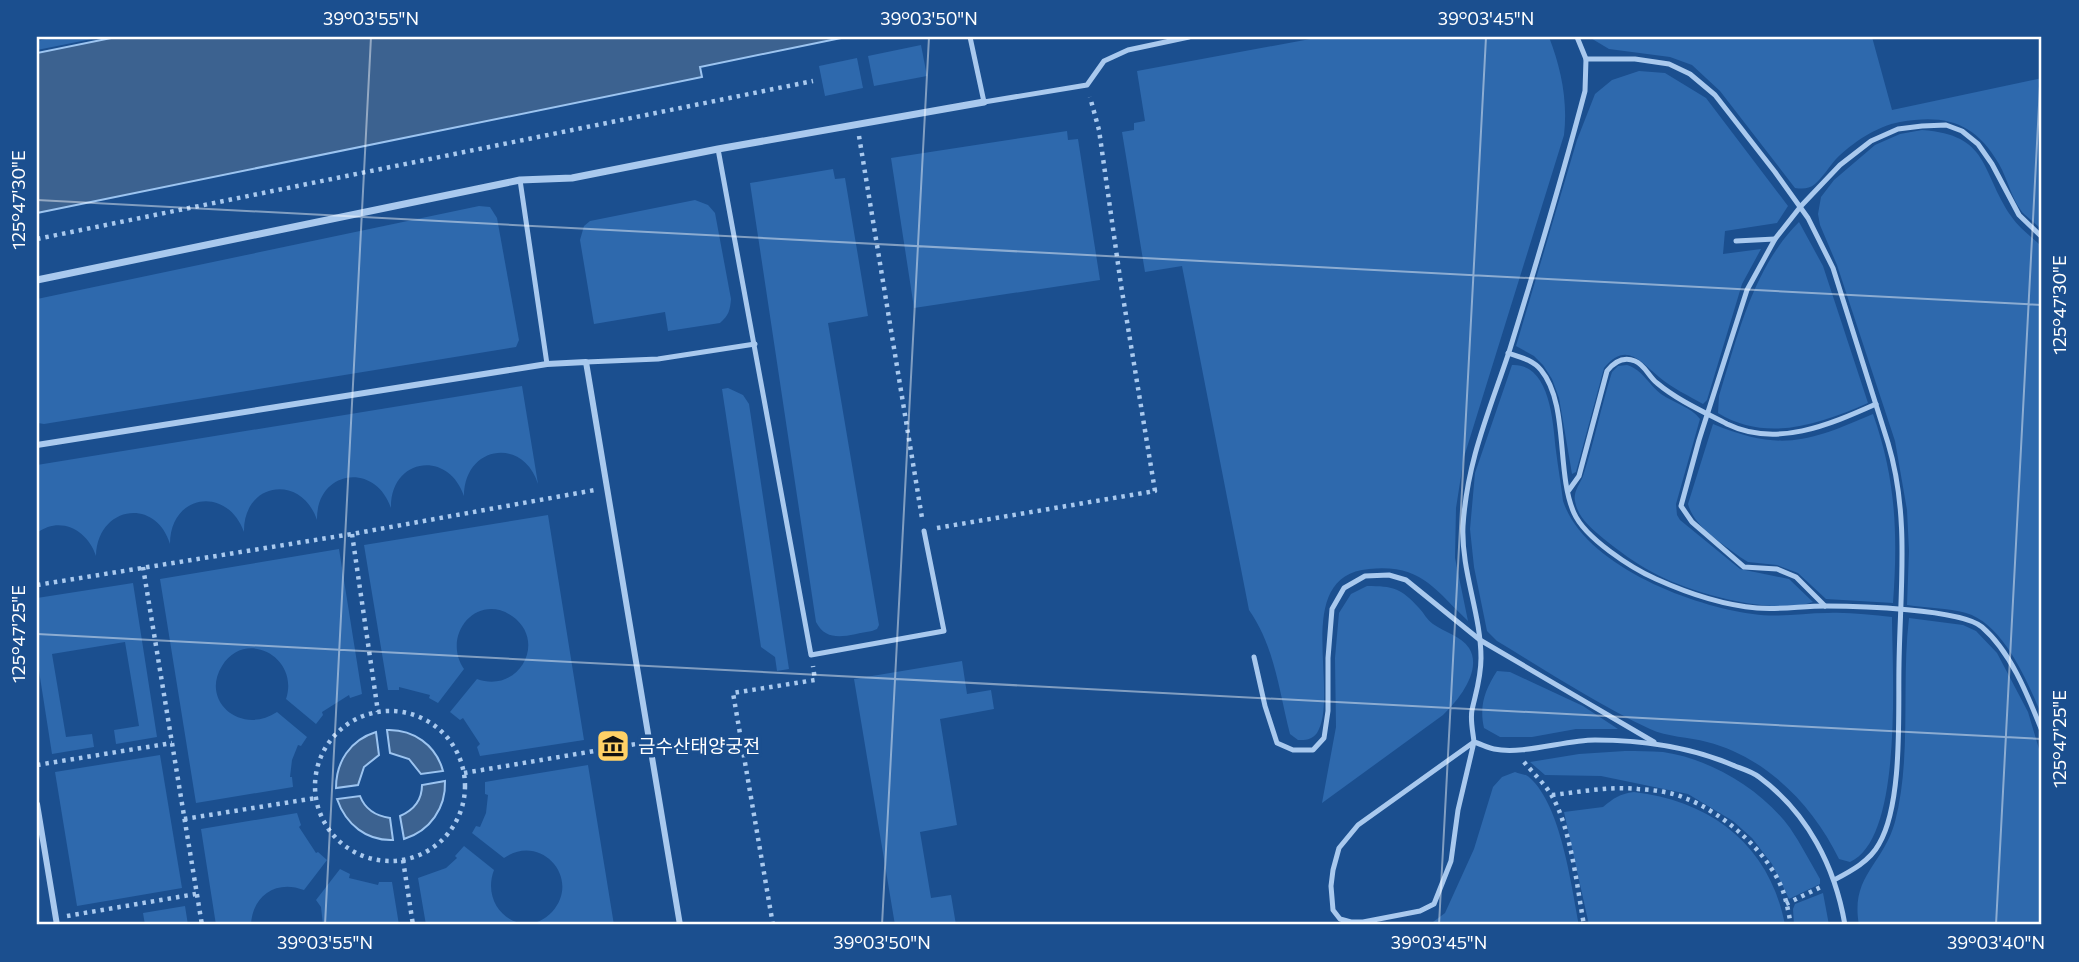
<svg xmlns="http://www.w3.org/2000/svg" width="2079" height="962" font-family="Commissioner,'Noto Sans KR',sans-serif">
  <rect width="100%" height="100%" fill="#1b4f8f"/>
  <!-- green -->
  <g fill="#2e69ad">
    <polygon points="55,37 102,37 37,50 37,41"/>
    <path d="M 1321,37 L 1549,37 C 1561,68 1568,101 1564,135 L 1464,457 L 1456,508 L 1455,558 L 1468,621 C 1433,588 1421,564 1369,569 C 1290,576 1341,693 1317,733 C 1312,740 1305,740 1298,740 L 1290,734 C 1279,691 1275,647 1249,610 L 1182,266 L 1145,272 L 1122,132 L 1134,130 L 1134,123 L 1145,121 L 1137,71 Z"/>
    <path d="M 1589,37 L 1872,37 L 1892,110 L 2042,78 L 2042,230 C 2036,224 2028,218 2022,212 C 2011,197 2008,180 1999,164 C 1975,122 1945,114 1900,122 C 1877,126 1852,143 1836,159 C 1829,167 1823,177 1815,184 C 1809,189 1803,189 1795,188 L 1720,91 L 1692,65 L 1670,57 L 1609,49 Z"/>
    <polygon points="921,45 927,76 874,86 868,56"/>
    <polygon points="857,58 863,88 825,96 819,66"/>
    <path d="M 1639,71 L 1665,73 L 1706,98 L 1788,206 L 1777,223 L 1725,231 L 1723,254 L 1761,249 L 1742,284 L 1707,400 L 1703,404 C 1689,396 1672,388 1659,377 C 1640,361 1626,341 1604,368 L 1576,472 L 1572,474 L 1559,398 L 1552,379 L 1543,365 L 1534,356 L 1516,346 L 1577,140 L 1595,94 L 1612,80 Z"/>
    <path d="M 1922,130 C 1990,135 1980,170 2011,216 C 2019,228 2032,237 2042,247 L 2042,716 C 2028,683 2004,624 1966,613 C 1948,608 1926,608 1907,605 L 1909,551 L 1907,510 L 1895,441 L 1837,265 L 1820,225 L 1818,214 L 1821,197 L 1834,180 L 1875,145 L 1900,134 Z"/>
    <polygon points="1067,131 1068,140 1078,139 1100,280 914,308 891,158"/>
    <path d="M 833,169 L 835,179 L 845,178 L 868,316 L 828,323 L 879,625 L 877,629 L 872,631 C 850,634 828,645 816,622 L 750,183 Z"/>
    <path d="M 695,200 L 708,205 L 715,213 L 731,299 C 730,310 729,315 720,323 L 668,331 L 665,312 L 594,324 L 580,240 L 584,226 L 590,221 Z"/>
    <polygon points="479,206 490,207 497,218 519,340 516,347 44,424 38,423 37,299"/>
    <path d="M 1799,222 L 1823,266 L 1868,403 C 1820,424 1767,443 1718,413 L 1719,396 C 1738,335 1753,268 1799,222 Z"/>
    <path d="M 1512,365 C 1551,363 1553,424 1556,451 C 1558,467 1561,484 1563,501 C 1584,565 1691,606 1753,614 C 1778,618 1802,613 1828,613 C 1849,612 1871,615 1892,617 C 1892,669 1904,838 1850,862 L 1839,859 C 1813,805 1766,757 1707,742 C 1689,737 1667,737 1650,729 C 1597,704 1547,671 1497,641 L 1487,631 L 1474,567 L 1470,529 L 1475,473 Z"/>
    <path d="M 1627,365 C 1643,370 1648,384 1661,394 C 1674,403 1691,407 1700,419 L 1676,504 L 1677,515 L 1680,520 L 1740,569 L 1789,579 L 1813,602 C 1773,616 1689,593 1652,572 C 1635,563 1619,551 1604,539 C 1591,528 1578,518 1575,501 C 1573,492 1580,484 1583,476 C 1594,442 1601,407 1612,372 L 1618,366 Z"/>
    <path d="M 522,386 L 538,484 C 523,436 464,446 464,496 C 448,449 390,458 391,508 C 375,461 316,470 317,520 C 301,473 243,482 244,532 C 227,485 170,494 170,544 C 155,496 97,507 96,556 C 88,531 61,515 37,533 L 37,465 Z"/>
    <polygon points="728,388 743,395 749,404 789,669 777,671 775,657 761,647 722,389"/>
    <path d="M 1873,414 C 1896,479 1898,535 1893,603 L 1826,599 L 1798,573 L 1777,565 L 1748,562 L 1740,557 C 1722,543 1694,527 1688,504 L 1713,424 C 1781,452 1808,442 1873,414 Z"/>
    <path d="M 548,515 L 584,740 L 480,756 L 477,747 L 480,744 L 463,718 L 460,720 L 450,712 L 477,679 C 519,694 548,641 512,616 C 477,592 441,635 464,669 L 438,703 L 429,698 L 430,695 L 399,687 L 399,690 L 388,690 L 364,545 Z"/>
    <path d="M 339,549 L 362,694 L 350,698 L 349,695 L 322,712 L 323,715 L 316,724 L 286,699 C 300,657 245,628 222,666 C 200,701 241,736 277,712 L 307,737 L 301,746 L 298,745 L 292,760 L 290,777 L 292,777 L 293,787 L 196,803 L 160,579 Z"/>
    <polygon points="133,583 157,737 116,744 114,730 139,726 125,642 52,654 66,737 92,734 94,747 52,754 37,658 37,598"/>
    <path d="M 1367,586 C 1393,586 1401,588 1419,608 C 1424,613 1427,620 1433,624 C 1444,632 1461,636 1469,648 C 1483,670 1458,701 1443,715 L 1322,803 L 1336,727 L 1335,658 L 1339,613 L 1351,594 Z"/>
    <path d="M 1909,618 L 1963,625 L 1976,631 L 1997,653 L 2028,712 L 2042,759 L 2042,925 L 1859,925 C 1850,876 1883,865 1895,822 C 1912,756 1901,685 1909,618 Z"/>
    <polygon points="962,661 967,694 991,690 994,709 940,719 957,825 920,832 931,898 951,895 956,925 895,925 854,679"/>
    <path d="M 1497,671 L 1510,672 L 1583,706 L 1618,729 L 1576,729 L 1532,737 L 1500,737 L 1484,728 C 1479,705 1485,690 1497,671 Z"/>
    <path d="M 1625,751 C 1637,751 1650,751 1663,752 C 1711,759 1761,789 1790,828 C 1801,844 1810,862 1820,879 L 1820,884 L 1789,899 L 1772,864 L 1752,838 L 1733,821 L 1688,794 L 1601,776 L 1545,775 L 1530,762 L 1579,754 Z"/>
    <polygon points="160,755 182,888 77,906 55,772"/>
    <path d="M 588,765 L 614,925 L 426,925 L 418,878 L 446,868 L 457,858 L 455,856 L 464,846 L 494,870 C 479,910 524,942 552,912 C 582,879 541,832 504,858 L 472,833 L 476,826 L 480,827 L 486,813 L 488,795 L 485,794 L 485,782 Z"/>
    <path d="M 1515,772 C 1520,774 1526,774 1530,778 C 1561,806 1571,884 1579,925 L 1429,925 L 1445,913 L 1474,849 L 1493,787 L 1502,777 Z"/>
    <path d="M 1634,792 C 1712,801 1770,846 1785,925 L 1589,925 L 1564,812 L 1603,807 C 1614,798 1619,794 1634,792 Z"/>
    <path d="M 297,813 L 301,825 L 299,827 L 316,853 L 318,852 L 327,860 L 304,890 C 276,879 252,896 251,925 L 216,925 L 201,829 Z"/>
    <polygon points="340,869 350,874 349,878 378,885 379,882 392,882 399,925 323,925 321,907 316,900"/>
    <polygon points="1823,893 1829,925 1794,925 1793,909 1795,904"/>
    <polygon points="185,906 188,925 170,923 145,925 143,913"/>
  </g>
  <!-- water -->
  <g fill="#3c6290" stroke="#9cc4f0" stroke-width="2">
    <polygon points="116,37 846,37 700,67 702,77 37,213 37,53"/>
    <path d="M 387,730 C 413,729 436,745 443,771 L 421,774 L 409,759 L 390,753 Z"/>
    <path d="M 376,732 L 379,755 L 364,767 L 358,785 L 336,788 C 336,762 350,740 376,732 Z"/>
    <path d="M 445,781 C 446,808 430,831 404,839 L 400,816 C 414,810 422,800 422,785 Z"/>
    <path d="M 360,796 C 365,809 376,816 390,818 L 393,840 C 367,841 346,825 337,799 Z"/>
  </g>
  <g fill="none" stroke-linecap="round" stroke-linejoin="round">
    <!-- path -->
    <g stroke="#a9c9ee" stroke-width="4.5" stroke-dasharray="3.5 5" stroke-linecap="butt">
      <polyline points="859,136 922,518"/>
      <polyline points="37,239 813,81"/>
      <polyline points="937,528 1155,491 1121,285 1099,130 1090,97"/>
      <polyline points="352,534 378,712"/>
      <polyline points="143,567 202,925"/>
      <polyline points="37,585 352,534 595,490"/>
      <circle cx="390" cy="786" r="75"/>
      <path d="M 1524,762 C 1533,773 1545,784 1552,796 C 1571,829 1577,887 1584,925"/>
      <polyline points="37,765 172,743"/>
      <polyline points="464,773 636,744"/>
      <path d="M 1552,795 C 1580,792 1610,786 1638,789 C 1654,790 1671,792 1685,798 C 1724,813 1771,854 1784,894 C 1787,904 1789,915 1791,925"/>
      <polyline points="184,819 316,798"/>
      <polyline points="403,860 413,925"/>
      <polyline points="1786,904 1823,886"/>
      <polyline points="67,916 196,894"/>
      <polyline points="773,925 733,693 815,680 813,666"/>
    </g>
    <!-- service -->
    <g stroke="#a9c9ee" stroke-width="5">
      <polyline points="970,37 984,102 1087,85 1104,61 1128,50 1189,37"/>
      <path d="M 1577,37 L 1586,59 L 1585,91 C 1562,178 1536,265 1509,352 C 1489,412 1467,461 1463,526 C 1461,571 1481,614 1481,658 C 1481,678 1476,692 1472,710 C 1470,720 1473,732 1474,742 C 1481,744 1488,748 1494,749 C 1523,755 1565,740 1595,740 C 1643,740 1691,747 1735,766 C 1743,769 1753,772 1759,777 C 1808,813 1835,867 1845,925"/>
      <path d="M 1586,59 L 1635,59 L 1669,64 L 1690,74 L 1715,95 L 1775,172 L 1808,218 L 1833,268 L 1888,443 C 1910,516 1900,590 1899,665 C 1898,713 1903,803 1879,844 C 1870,861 1851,871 1834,880"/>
      <polyline points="718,149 811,655 944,631 924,531"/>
      <polyline points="520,180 547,364"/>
      <polyline points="1736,241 1775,239"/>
      <path d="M 1508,353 C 1520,357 1533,360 1541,370 C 1569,404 1556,473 1574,513 C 1585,538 1631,568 1656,579 C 1687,593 1722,605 1757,608 C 1780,610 1802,606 1826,606 C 1856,606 1961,609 1982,627 C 2011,652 2028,696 2042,731"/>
      <polyline points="586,362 658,359 755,344"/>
      <path d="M 1569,490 L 1579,476 L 1607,371 C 1614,362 1623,356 1635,361 C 1645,365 1649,377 1657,383 C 1677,400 1704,412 1727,424 C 1776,448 1829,425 1876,404"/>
      <polyline points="1825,606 1796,577 1777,569 1744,567 1692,522 1681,506 1699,440 1747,290 1775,239 1801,206 1840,165 1871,141 1898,129 1922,126 1946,125 1962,131 1978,144 1992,164 2019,215 2042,237"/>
      <polyline points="1254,657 1265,706 1277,743 1293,750 1313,750 1324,738 1328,711 1328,658 1332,609 1344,588 1365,576 1389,575 1406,580 1480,640 1654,742"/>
      <polygon points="1474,742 1458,810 1451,861 1434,904 1420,911 1363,922 1351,922 1340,919 1333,910 1331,886 1333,870 1339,848 1358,825"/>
    </g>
    <!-- pedestrian -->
    <g stroke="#a9c9ee" stroke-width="6">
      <polyline points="37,445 547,364 586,362 680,925"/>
      <polyline points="37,804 57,925"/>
    </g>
    <!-- minor -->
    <polyline stroke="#a9c9ee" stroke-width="7" points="37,280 520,180 572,178 718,149 984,102"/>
  </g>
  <!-- ticks -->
  <path fill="none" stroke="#fff" stroke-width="2" stroke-opacity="0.45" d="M 37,200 L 2042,305M 37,634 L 2042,739M 325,925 L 371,37M 882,925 L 929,37M 1439,925 L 1486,37M 1996,925 L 2042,48"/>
  <!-- icons -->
  <defs>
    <symbol id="museum-square" viewBox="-11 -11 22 22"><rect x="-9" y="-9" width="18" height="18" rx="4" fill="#ffd166" stroke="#1b4f8f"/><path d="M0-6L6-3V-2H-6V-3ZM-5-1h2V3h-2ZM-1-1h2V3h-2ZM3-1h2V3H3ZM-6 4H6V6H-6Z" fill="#111"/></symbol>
  </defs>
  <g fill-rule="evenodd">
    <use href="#museum-square" x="594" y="727" width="38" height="38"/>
  </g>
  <g text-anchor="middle" stroke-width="7" stroke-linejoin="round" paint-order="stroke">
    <!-- poi labels -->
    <g font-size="19" fill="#fff" stroke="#1b4f8f" text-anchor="start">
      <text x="638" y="753">금수산태양궁전</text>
    </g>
  </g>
  <!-- border -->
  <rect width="2079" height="962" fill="none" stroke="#1b4f8f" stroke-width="77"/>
  <rect x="38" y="38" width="2002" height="885" fill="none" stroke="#fff" stroke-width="2.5"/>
  <g font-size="18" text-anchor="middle" fill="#fff">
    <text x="371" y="25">39°03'55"N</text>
    <text x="929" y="25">39°03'50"N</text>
    <text x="1486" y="25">39°03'45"N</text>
    <text transform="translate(19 200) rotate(-90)" y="6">125°47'30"E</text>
    <text transform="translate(2060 305) rotate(-90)" y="6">125°47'30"E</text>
    <text transform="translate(19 634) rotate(-90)" y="6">125°47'25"E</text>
    <text transform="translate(2060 739) rotate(-90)" y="6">125°47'25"E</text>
    <text x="325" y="949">39°03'55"N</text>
    <text x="882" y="949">39°03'50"N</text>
    <text x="1439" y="949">39°03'45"N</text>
    <text x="1996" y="949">39°03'40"N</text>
  </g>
</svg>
